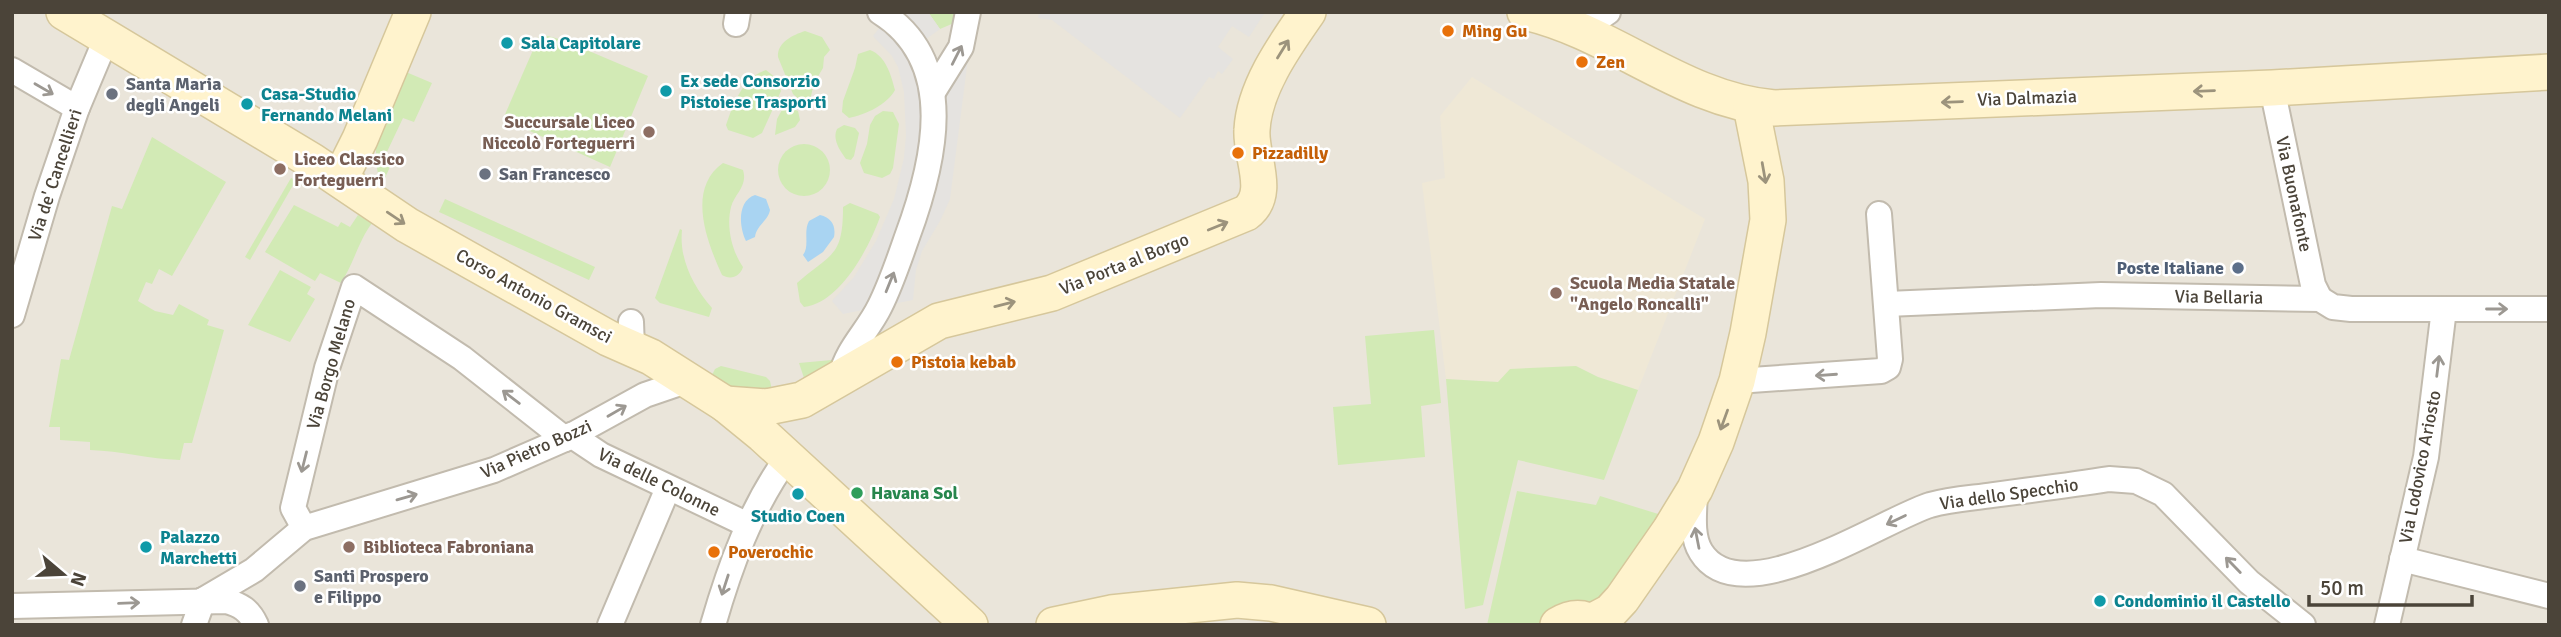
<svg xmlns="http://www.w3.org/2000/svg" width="2561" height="637" font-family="Signika,sans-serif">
  <rect width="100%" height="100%" fill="#f6f3ec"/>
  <!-- residential -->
  <rect fill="#eae5da" x="12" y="12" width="2537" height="613"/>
  <!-- education -->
  <polygon fill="#efe8d6" points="1472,77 1705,219 1638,390 1598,377 1576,366 1498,382 1446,379 1422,183 1445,178 1440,116"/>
  <!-- green -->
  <g fill="#d2eab5">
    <polygon points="928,12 962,12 961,20 940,29"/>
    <path d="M 805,31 L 822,37 L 830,50 L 824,57 L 823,68 L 814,83 L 811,96 L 806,102 L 802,102 L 793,94 L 778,57 C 777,42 793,35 805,31 Z"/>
    <polygon points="540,34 563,40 648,76 610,167 503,119"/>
    <path d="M 870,50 C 886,56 891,75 895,90 C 888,104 865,115 849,118 L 842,112 L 843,101 L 855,68 L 858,54 Z"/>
    <path d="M 766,70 L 776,78 L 781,91 L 762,133 L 753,138 L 728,130 L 726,125 C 733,104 743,77 766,70 Z"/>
    <polygon points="406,72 432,83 414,122 403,118 385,156 393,160 381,187 376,164 376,147"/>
    <polygon points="784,106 798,111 800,120 795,127 775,135 777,119"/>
    <polygon points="883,111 893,112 899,124 893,168 890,174 882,178 864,173 860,163 867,144 870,125 875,116"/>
    <path d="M 844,125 L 855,128 L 859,133 L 854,156 L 851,160 L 846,159 C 840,151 832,139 837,129 Z"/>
    <path d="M 152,137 L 226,182 L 172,276 L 159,269 L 152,284 L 146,282 L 138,301 L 155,311 L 173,315 L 179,304 L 209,320 L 207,325 L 224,330 L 192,443 L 184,443 L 180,460 C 149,459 121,451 90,450 L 90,442 L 60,440 L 60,427 L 49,427 L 61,359 L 69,360 L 112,206 L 122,209 Z"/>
    <circle cx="804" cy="170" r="26"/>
    <path d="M 723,163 L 743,170 C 748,186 735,193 731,207 C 726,227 732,251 743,267 C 740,277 730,280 722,275 C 707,242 686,189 723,163 Z"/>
    <polygon points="291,178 296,180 250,260 245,257"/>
    <polygon points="445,199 595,267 589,280 439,212"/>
    <path d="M 850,203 L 878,214 L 880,217 C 869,248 840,303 804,307 L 800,302 L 797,283 C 831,253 843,258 843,207 Z"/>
    <path d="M 294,205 L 338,227 L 341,222 L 350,227 L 358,215 L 372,223 C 358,242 354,263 341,283 L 320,273 L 315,281 L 265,252 Z"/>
    <path d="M 680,229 L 682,230 C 679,259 693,286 712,308 L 709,317 L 660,303 L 655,298 Z"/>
    <polygon points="280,270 311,287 307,294 315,299 290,342 248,325"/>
    <polygon points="1434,330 1441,403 1421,406 1425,457 1338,465 1333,407 1371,404 1365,336"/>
    <polygon points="832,360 833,364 804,378 799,363"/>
    <polygon points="721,366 766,377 770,381 772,390 720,387 711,377 715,369"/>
    <polygon points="1576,366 1598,377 1638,390 1604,480 1518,460 1483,605 1465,609 1446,379 1498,382 1510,369"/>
    <polygon points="1517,491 1596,505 1600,496 1668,517 1613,592 1567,625 1487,625"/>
  </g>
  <!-- parking -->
  <g fill="#e5e3e0">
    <polygon points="880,12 928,12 940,29 922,42 933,61 938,63 970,43 950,199 940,221 922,251 916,270 913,300 843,314 832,301 854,277 876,241 894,199 904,158 906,136 904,92 898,67 892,56 873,36 887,18"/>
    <polygon points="1039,12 1261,12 1264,14 1249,37 1232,26 1218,47 1233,59 1222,74 1218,71 1214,79 1209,77 1180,118 1052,20 1038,18"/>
  </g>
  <!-- water -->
  <g fill="#a9d4f2">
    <path d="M 755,195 L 766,199 L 770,210 C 768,221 756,226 755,237 L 746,241 C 739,227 737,201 755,195 Z"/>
    <path d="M 820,215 C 832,218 836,226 834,237 L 823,252 L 808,262 L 803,255 C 810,246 803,232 809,221 Z"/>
  </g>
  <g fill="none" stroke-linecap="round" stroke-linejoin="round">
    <defs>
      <g id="street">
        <polyline points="736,24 738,12"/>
        <polyline points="1580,31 1608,12"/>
        <polyline points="12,70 77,108"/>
        <polyline points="2272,88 2313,285 2320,299"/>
        <polyline points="933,92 961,47 968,12"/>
        <polyline points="1887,304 2101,295 2320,299 2333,307 2351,309 2549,309"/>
        <polyline points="12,315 47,196 77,108 106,39"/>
        <polyline points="631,322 632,348"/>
        <path d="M 841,376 C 847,349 868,331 880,306 C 891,284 899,260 907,237 C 934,164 960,62 880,12"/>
        <polyline points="1737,381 1881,371 1888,367 1890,359 1879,214"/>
        <polyline points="571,435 601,455 748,525"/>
        <path d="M 1695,489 C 1695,508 1690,535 1701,552 C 1741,616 1882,520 1930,505 C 1951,499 1973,498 1993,495 C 2032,490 2071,485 2109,479 L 2136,481 L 2163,494 L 2249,582 L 2303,625"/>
        <polyline points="304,528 293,508 327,368 354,287 462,358 565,439"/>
        <polyline points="2402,559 2549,596"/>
        <polyline points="203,600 254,570 304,528 494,470 565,439 645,395 686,381"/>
        <path d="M 12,606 L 226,601 C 241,605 249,610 256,625"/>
        <polyline points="194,625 203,600"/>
        <polyline points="610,625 668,488"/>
        <path d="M 713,625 C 730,566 751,508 787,458"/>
        <polyline points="2387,625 2426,457 2444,309"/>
      </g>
      <g id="secondary">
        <polyline points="64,12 312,161 407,225 608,338 651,357 725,404 763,435 970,625"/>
        <path d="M 1525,12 C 1613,32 1682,100 1774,108 L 2272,88 L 2549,72"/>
        <polyline points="340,179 360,139 413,12"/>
        <path d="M 725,404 L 767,407 L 802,400 L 939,321 L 1052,293 L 1246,213 C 1272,194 1250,156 1252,130 C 1254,88 1285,45 1308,12"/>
        <polyline points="1591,622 1610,612 1622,599 1670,530 1695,489 1716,442 1737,381 1748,333 1768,220 1766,181 1751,106"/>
        <polyline points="1054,625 1111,613 1237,600 1271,603 1368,625"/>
        <path d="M 1558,625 C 1571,617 1583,616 1596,625"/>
      </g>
    </defs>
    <!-- street casing -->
    <use href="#street" stroke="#c2bbae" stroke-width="28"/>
    <!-- secondary casing -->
    <use href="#secondary" stroke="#d6c79b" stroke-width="38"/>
    <!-- street -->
    <use href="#street" stroke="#fff" stroke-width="24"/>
    <!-- secondary -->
    <use href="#secondary" stroke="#fff3cd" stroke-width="35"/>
  </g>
  <!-- one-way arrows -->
  <defs><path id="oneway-shaft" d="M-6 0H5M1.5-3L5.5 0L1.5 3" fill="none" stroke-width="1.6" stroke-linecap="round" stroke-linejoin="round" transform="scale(1.75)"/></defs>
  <g stroke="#9c937c">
    <use href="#oneway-shaft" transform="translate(1283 49) rotate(-58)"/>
    <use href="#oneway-shaft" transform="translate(2204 91) rotate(178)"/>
    <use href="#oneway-shaft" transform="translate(1952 102) rotate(178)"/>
    <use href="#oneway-shaft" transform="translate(1764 173) rotate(80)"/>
    <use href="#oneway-shaft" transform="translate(396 218) rotate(34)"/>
    <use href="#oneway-shaft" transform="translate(1218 226) rotate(-22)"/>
    <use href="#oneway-shaft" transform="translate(1005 304) rotate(-14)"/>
    <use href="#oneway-shaft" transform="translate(1724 420) rotate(110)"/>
  </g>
  <g stroke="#9c9892">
    <use href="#oneway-shaft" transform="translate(957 55) rotate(-63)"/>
    <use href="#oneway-shaft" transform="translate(44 89) rotate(30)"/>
    <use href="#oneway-shaft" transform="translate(890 282) rotate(-68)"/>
    <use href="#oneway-shaft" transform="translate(2497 309)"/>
    <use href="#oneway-shaft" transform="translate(2438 366) rotate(-83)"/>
    <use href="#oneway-shaft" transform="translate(1826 375) rotate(176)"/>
    <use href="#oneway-shaft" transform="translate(511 397) rotate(-142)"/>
    <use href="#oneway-shaft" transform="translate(617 411) rotate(-30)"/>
    <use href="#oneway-shaft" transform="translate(304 462) rotate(104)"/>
    <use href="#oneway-shaft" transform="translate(407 497) rotate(-16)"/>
    <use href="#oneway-shaft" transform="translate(1896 520) rotate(154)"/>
    <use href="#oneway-shaft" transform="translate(1697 538) rotate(-101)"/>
    <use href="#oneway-shaft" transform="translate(2233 565) rotate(-134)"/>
    <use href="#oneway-shaft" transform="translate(725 585) rotate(108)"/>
    <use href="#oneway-shaft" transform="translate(129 603) rotate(-2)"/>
  </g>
  <!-- markers -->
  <g fill="#e8710a" stroke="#fff" stroke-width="2.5">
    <circle cx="1448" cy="31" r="7"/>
    <circle cx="1582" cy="62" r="7"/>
    <circle cx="1238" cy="153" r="7"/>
    <circle cx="897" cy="362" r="7"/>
    <circle cx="714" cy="552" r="7"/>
  </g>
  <g fill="#0f9aa8" stroke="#fff" stroke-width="2.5">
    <circle cx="507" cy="43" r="7"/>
    <circle cx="666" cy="91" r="7"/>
    <circle cx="247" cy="104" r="7"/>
    <circle cx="798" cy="494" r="7"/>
    <circle cx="146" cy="547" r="7"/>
    <circle cx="2100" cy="601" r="7"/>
  </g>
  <g fill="#6b7280" stroke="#fff" stroke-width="2.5">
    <circle cx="112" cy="94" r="7"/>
    <circle cx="485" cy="174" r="7"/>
    <circle cx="300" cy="586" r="7"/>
  </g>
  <g fill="#8d6e63" stroke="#fff" stroke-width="2.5">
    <circle cx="649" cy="132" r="7"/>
    <circle cx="280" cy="169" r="7"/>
    <circle cx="1556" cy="293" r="7"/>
    <circle cx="349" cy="547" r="7"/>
  </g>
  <circle fill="#5c6f8a" stroke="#fff" stroke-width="2.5" cx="2238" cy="268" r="7"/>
  <circle fill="#2e9e5b" stroke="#fff" stroke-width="2.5" cx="857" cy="493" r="7"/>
  <g text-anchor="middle" stroke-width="5" stroke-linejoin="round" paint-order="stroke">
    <!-- food labels -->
    <g font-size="18" font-weight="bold" fill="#c56008" stroke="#fff" text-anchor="start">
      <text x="1462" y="37">Ming Gu</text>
      <text x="1596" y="68">Zen</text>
      <text x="1252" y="159">Pizzadilly</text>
      <text x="911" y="368">Pistoia kebab</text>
      <text x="728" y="558">Poverochic</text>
    </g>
    <!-- culture labels -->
    <g font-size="18" font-weight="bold" fill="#0d838f" stroke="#fff" text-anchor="start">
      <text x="521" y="49">Sala Capitolare</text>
      <text x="680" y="87">Ex sede Consorzio<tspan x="680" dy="21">Pistoiese Trasporti</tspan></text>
      <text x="261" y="100">Casa-Studio<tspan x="261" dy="21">Fernando Melani</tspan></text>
      <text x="798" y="522" text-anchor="middle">Studio Coen</text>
      <text x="160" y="543">Palazzo<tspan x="160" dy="21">Marchetti</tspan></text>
      <text x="2114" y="607">Condominio il Castello</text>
    </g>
    <!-- worship labels -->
    <g font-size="18" font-weight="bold" fill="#5b616d" stroke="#fff" text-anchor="start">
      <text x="126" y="90">Santa Maria<tspan x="126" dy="21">degli Angeli</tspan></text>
      <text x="499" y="180">San Francesco</text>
      <text x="314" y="582">Santi Prospero<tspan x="314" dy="21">e Filippo</tspan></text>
    </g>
    <!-- street labels -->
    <g font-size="18" fill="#4b4439" stroke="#fff">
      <text transform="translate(2027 98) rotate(-2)" y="6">Via Dalmazia</text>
      <text transform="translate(55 175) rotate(-72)" y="6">Via de' Cancellieri</text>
      <text transform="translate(2294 194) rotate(78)" y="6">Via Buonafonte</text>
      <text transform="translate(1124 264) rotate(-22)" y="6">Via Porta al Borgo</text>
      <text transform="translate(534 296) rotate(29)" y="6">Corso Antonio Gramsci</text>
      <text transform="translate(2219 297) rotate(1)" y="6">Via Bellaria</text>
      <text transform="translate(331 364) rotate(-74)" y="6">Via Borgo Melano</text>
      <text transform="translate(536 449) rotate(-24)" y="6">Via Pietro Bozzi</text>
      <text transform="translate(2420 467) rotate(-79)" y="6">Via Lodovico Ariosto</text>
      <text transform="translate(659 482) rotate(26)" y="6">Via delle Colonne</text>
      <text transform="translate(2009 494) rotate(-8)" y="6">Via dello Specchio</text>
    </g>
    <!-- education labels -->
    <g font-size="18" font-weight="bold" fill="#785e54" stroke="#fff" text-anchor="start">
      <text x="635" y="128" text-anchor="end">Succursale Liceo<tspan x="635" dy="21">Niccolò Forteguerri</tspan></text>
      <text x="294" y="165">Liceo Classico<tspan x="294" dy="21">Forteguerri</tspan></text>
      <text x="1570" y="289">Scuola Media Statale<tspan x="1570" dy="21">"Angelo Roncalli"</tspan></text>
      <text x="363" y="553">Biblioteca Fabroniana</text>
    </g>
    <!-- service labels -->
    <g font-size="18" font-weight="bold" fill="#4e5e75" stroke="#fff" text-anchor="end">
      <text x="2224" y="274">Poste Italiane</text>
    </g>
    <!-- leisure labels -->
    <g font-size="18" font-weight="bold" fill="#27864d" stroke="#fff" text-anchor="start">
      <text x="871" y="499">Havana Sol</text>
    </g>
  </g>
  <!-- border -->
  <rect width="2561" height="637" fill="none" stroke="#4b4439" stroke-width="28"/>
  <!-- north arrow -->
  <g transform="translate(63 574) rotate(109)" stroke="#ffffff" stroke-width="5" paint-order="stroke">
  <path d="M0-5L12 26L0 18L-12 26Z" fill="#4b4439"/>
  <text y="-10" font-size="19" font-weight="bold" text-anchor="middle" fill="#4b4439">N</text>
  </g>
  <!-- scale -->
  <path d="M2309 595v10h163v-10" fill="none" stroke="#4b4439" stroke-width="3.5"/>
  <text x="2320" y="595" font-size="21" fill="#4b4439" stroke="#ffffff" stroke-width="5" paint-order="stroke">50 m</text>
</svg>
